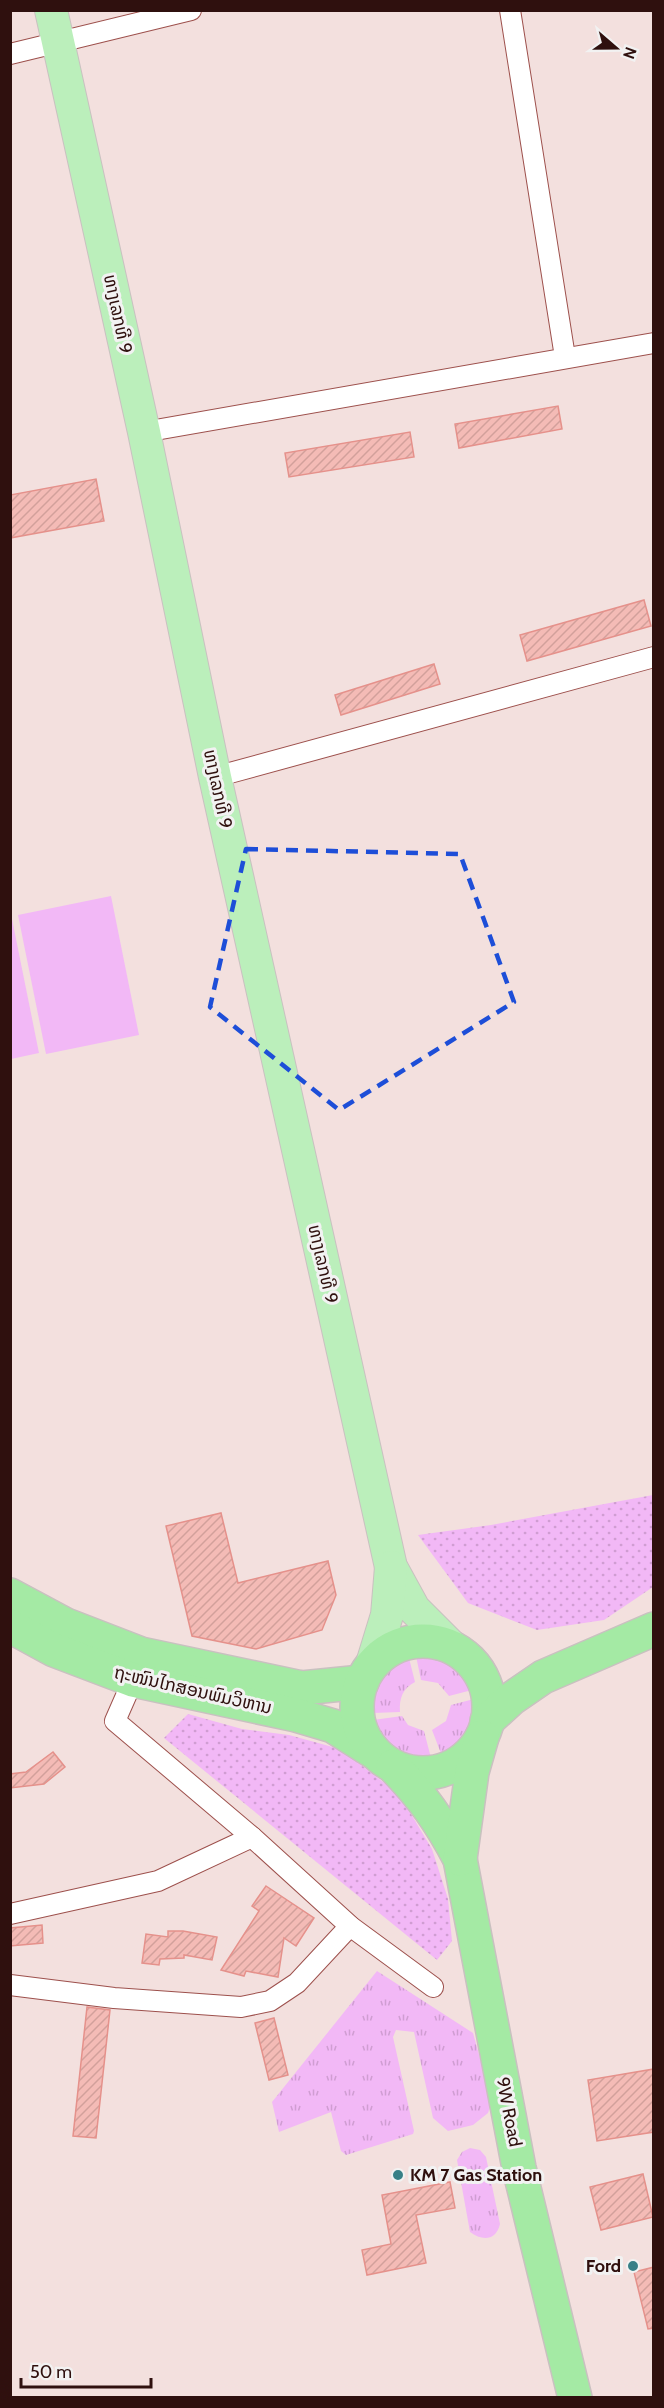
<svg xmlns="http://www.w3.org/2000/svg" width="664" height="2408" font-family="Cabin,'Noto Sans Lao',sans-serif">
  <defs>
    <pattern id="grass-tufts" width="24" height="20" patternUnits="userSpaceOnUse" patternTransform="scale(1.5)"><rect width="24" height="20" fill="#f2b8f6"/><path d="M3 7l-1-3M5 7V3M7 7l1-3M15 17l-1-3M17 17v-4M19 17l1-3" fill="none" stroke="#d09dd2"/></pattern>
    <pattern id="park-dots" width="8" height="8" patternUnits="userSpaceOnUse" patternTransform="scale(1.5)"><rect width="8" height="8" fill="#f2b8f6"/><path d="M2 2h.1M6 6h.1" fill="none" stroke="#d09dd2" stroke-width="1.8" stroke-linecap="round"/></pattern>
    <pattern id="building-hatch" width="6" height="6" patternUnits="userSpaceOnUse" patternTransform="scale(1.5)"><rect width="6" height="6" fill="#f4bbb6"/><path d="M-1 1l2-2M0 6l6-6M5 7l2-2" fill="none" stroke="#d2a09b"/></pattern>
  </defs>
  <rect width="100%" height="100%" fill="#f3e0de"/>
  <!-- grass -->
  <g fill="url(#grass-tufts)">
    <path d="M 416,1656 C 440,1656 464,1665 472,1690 L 449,1696 L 438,1683 L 421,1680 Z"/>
    <path d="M 409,1658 L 415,1682 C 403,1688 399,1698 400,1712 L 373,1713 C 372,1688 385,1666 409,1658 Z"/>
    <path d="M 474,1699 C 478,1726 464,1743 442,1756 L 432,1730 L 446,1721 L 451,1705 Z"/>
    <path d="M 402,1716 L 408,1725 L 424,1731 L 431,1758 C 403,1764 383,1743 373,1720 Z"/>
    <polygon points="377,1971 473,2033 492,2101 488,2113 473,2125 448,2131 433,2118 414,2032 396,2030 393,2037 414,2131 413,2134 346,2155 341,2151 331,2112 279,2132 272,2102"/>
    <path d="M 470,2148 L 480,2150 L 486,2157 L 500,2224 C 496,2241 482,2241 470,2232 L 457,2160 L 462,2152 Z"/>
  </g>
  <!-- park -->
  <g fill="url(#park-dots)">
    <polygon points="653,1495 653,1587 604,1620 537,1630 468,1603 418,1535 491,1525"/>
    <polygon points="188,1714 242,1729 289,1735 340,1749 399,1794 432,1849 448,1899 452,1941 437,1960 164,1738"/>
  </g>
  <!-- pitch -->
  <g fill="#f2b8f6">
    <polygon points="111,896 139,1035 46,1054 18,915"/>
    <polygon points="11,914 39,1053 11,1059 10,915"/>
  </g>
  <!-- building -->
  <g fill="url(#building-hatch)" stroke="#e5918b" stroke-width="1.5">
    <polygon points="558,406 562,429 459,448 455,424"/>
    <polygon points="410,432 414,457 289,477 285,453"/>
    <polygon points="96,479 104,521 10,538 10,495"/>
    <polygon points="644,600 651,626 527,661 520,635"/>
    <polygon points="434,664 440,684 341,715 335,695"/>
    <polygon points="221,1513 238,1583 328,1561 336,1595 322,1630 256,1649 192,1636 166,1526"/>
    <polygon points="53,1752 65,1767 44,1784 10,1788 10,1774 26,1772"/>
    <polygon points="266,1886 314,1918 296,1946 284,1938 278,1977 246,1971 244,1976 221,1970 259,1911 252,1906"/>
    <polygon points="42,1925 43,1943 10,1946 10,1928"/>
    <polygon points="168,1931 183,1931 217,1937 212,1960 184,1955 184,1958 160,1959 159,1965 142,1963 146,1934 168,1937"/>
    <polygon points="87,2007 110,2010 96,2138 73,2136"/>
    <polygon points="274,2018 288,2075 269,2080 255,2023"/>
    <polygon points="654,2069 654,2132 597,2141 588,2080"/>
    <polygon points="643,2174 653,2217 601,2230 590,2187"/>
    <polygon points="450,2182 455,2208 416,2215 426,2263 367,2275 362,2250 391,2244 382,2195"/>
    <polygon points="654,2267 654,2328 648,2329 634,2272"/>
  </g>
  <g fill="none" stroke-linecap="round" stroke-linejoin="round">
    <defs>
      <g id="minor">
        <polyline points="510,10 565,357"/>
        <polyline points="10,54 191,10"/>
        <polyline points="144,432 654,343"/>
        <polyline points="215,777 654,657"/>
        <polyline points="133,1680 115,1721 252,1837 350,1926 433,1987"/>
        <polyline points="10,1914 158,1881 252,1837"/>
        <polyline points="10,1985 114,1998 241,2007 270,2001 297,1983 350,1926"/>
      </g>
      <g id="primary">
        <polyline points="51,10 144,432 215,777 391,1567 414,1609 451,1646"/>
        <polyline points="372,1664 387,1615 391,1567"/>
      </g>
      <g id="trunk">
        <polyline points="10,1595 66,1625 141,1654 302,1688 362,1682"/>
        <polyline points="10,1626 54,1650 133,1680 296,1715 333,1726 374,1752"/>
        <circle cx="423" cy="1707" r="66"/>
        <polyline points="487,1721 511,1699 543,1677 654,1629"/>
        <path d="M 393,1766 C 423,1797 440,1821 460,1859 L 519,2168 L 575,2398"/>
        <polyline points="460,1859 472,1772 482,1737"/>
      </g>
    </defs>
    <!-- minor casing -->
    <use href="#minor" stroke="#9d504c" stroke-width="22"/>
    <!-- primary casing -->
    <use href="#primary" stroke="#c9c1c0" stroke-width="34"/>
    <!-- trunk casing -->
    <use href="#trunk" stroke="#c9c1c0" stroke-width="36"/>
    <!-- minor -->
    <use href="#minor" stroke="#fff" stroke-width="20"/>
    <!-- primary -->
    <use href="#primary" stroke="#bbefbb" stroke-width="32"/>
    <!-- trunk -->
    <use href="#trunk" stroke="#a4eaa4" stroke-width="33"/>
  </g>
  <!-- marked area -->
  <path fill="none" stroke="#1d4ed8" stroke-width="4.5" stroke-dasharray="12 8" stroke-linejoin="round" d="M 246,849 L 460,854 L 514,1002 L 339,1110 L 210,1007 Z"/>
  <!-- markers -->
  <g fill="#388087" stroke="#f2f2f2" stroke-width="2">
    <circle cx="398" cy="2175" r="6"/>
    <circle cx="633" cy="2266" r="6"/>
  </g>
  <g text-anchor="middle" stroke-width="6" stroke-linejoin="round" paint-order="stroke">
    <!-- street labels -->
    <g font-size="18" fill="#2f100e" stroke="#f2f2f2">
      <text transform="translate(118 314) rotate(78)" y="6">ທາງເລກທີ 9</text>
      <text transform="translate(218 789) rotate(78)" y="6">ທາງເລກທີ 9</text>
      <text transform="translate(323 1264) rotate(77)" y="6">ທາງເລກທີ 9</text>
      <text transform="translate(193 1690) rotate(13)" y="6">ຖະໜົນໄກສອນພົມວິຫານ</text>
      <text transform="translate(509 2112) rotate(79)" y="6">9W Road</text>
    </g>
    <!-- poi labels -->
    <g font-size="18" font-weight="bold" fill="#2f100e" stroke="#f2f2f2" text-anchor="start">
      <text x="410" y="2181">KM 7 Gas Station</text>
      <text x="621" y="2272" text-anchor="end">Ford</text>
    </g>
  </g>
  <!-- border -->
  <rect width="664" height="2408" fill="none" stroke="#2f100e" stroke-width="24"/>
  <!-- north arrow -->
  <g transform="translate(616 48) rotate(110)" stroke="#f2f2f2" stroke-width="4.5" paint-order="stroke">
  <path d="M0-4.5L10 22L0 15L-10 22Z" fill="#2f100e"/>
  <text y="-9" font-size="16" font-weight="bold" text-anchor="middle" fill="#2f100e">N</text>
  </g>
  <!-- scale -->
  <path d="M21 2378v9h130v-9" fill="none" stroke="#2f100e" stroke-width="3"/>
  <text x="30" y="2378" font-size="18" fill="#2f100e" stroke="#f2f2f2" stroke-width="4.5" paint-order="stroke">50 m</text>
</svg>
